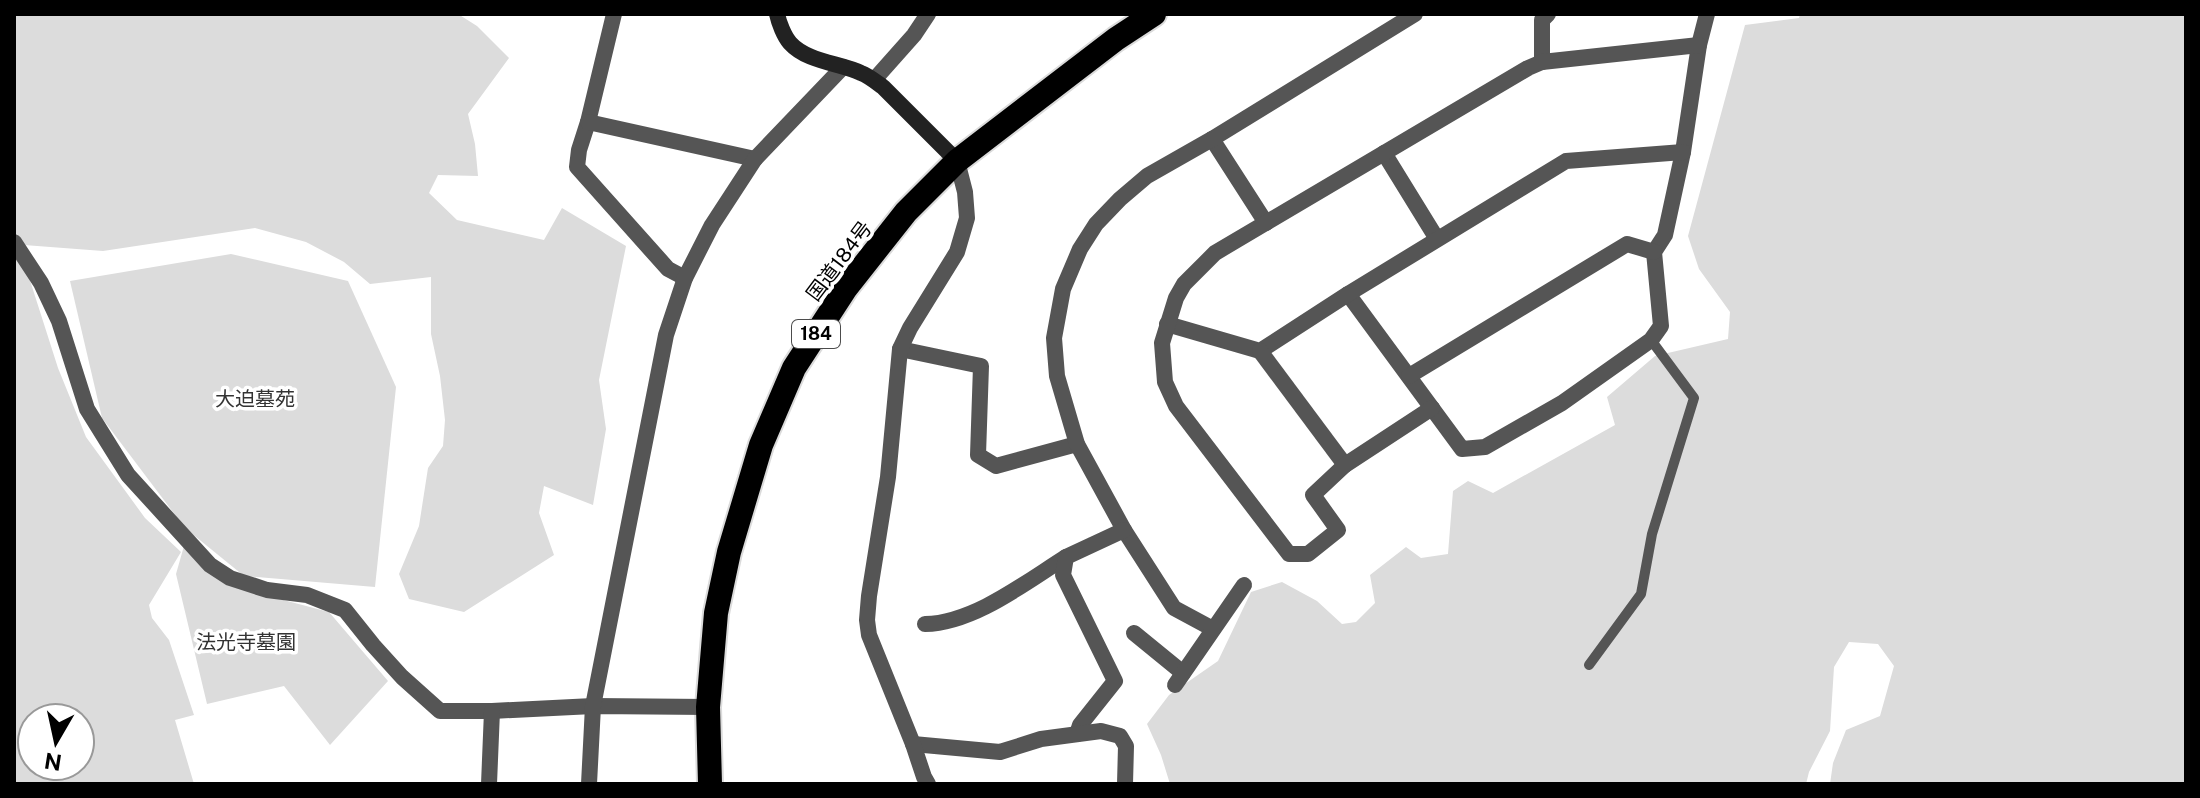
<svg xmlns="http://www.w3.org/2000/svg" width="2200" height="798" font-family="'Public Sans','Noto Sans JP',sans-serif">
  <rect width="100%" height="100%" fill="#fff"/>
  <!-- green -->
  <g fill="#dcdcdc" fill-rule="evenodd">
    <path d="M 14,14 L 458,14 L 477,26 L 509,58 L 468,114 L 475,144 L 478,176 L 438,175 L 429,193 L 457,220 L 544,240 L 562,208 L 626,246 L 599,380 L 606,429 L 593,505 L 544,486 L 539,513 L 554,555 L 464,612 L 409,599 L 399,574 L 419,526 L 428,468 L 443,446 L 445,420 L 440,376 L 431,334 L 431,277 L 370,284 L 344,262 L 306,242 L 255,228 L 103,251 L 24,245 L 27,271 L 58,368 L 86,437 L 145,518 L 181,552 L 149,605 L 152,618 L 169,640 L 194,715 L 175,720 L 194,784 L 14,784 ZM 32,718 L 80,718 L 80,766 L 32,766 Z"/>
    <polygon points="1800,14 2186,14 2186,784 1830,784 1833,763 1846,730 1880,716 1894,666 1878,644 1849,642 1834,667 1830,731 1809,772 1806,784 1170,784 1161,755 1147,724 1169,695 1218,661 1251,592 1282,582 1317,601 1342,624 1356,622 1375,603 1370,575 1406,547 1421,558 1448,554 1453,491 1468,481 1493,493 1615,425 1607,397 1655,356 1728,339 1730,312 1699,269 1688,236 1745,25 1799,18"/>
    <polygon points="231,254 348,281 396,387 375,587 244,576 185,528 102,418 70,281"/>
    <polygon points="184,546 272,597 329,612 388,681 330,745 284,686 207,704 176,574"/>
  </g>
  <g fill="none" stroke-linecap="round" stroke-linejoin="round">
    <defs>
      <polyline id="highway" points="710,784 708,707 716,613 729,552 761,445 794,368 846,288 906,212 957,161 1116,39 1154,14"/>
    </defs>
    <!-- highway casing -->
    <use href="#highway" stroke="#dbdbdb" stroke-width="28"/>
    <!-- lane -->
    <polyline stroke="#555" stroke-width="10" points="1589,665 1641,594 1652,534 1694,398 1651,340"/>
    <!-- street -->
    <g stroke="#555" stroke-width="16">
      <polyline points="614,14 588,122 579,150 577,167 668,269 685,278"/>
      <polyline points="1542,62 1542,20 1548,14"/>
      <polyline points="874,80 914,35 928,14"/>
      <polyline points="588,122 755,159"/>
      <polyline points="1212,139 1266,223"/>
      <polyline points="1384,153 1437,239"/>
      <polyline points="14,242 41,283 59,321 87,409 128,475 210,565 230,578 267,590 307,595 345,610 373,645 402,677 440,711 492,711 593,706 708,707"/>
      <polyline points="1348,294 1462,449 1485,447 1562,403 1651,340 1661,326 1654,252 1665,235 1683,152 1699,45 1707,14"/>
      <polyline points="1167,324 1260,351 1348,294 1566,161 1683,152"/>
      <polyline points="900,349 981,366 978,455 996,466 1077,444"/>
      <polyline points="1260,351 1345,465"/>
      <polyline points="1409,376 1627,244 1654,252"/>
      <polyline points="1432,408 1345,465 1313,495 1338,530 1308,554 1289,554 1176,406 1165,382 1162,343 1176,298 1184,284 1215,253 1528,68 1542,62 1699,45"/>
      <path d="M 925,624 C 974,623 1026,582 1066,557"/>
      <polyline points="1213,629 1174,608 1124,530 1077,444 1057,376 1054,338 1063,289 1080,249 1096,224 1120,199 1147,176 1212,139 1415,14"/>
      <polyline points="1134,633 1183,673"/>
      <polyline points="1175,685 1244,585"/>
      <polyline points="1077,734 1080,725 1115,681 1063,575 1066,557 1124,530"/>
      <polyline points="913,744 1000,752 1041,739 1101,731 1120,736 1126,746 1125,784"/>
      <polyline points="489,784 492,711"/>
      <polyline points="589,784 593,706 666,335 685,278 712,225 755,159 843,67"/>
      <polyline points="928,784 924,777 913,744 869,635 867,620 869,596 888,477 900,349 910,328 957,252 967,218 965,192 957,161"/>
    </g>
    <!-- secondary -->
    <path stroke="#222" stroke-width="16" d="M 777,14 C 779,23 784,36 790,43 C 807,62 840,63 861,73 C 869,76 876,82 883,87 L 957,161"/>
    <!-- highway -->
    <use href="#highway" stroke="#000" stroke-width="24"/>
  </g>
  <g text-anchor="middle" stroke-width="7" stroke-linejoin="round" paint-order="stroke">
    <!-- shield labels -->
    <rect fill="#fff" stroke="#4c4c4c" stroke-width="2" x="792" y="320" width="48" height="28" rx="6"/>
    <g font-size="18" font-weight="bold" fill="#000">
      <text x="816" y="340">184</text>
    </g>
    <!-- street labels -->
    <g font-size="20" fill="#000" stroke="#fff">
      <text transform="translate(839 261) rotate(-53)" y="7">国道184号</text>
    </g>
    <!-- park labels -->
    <g font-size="20" fill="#333" stroke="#fff">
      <text x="255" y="406">大迫墓苑</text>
      <text x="246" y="649">法光寺墓園</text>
    </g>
  </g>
  <!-- border -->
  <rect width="2200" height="798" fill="none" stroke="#000000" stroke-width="32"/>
  <!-- north arrow -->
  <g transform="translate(56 742) rotate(189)"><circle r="38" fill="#ffffff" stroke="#999999" stroke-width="2"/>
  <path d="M0-6L14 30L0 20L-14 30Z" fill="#000000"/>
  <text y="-12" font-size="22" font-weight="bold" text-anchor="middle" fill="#000000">N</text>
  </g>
</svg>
